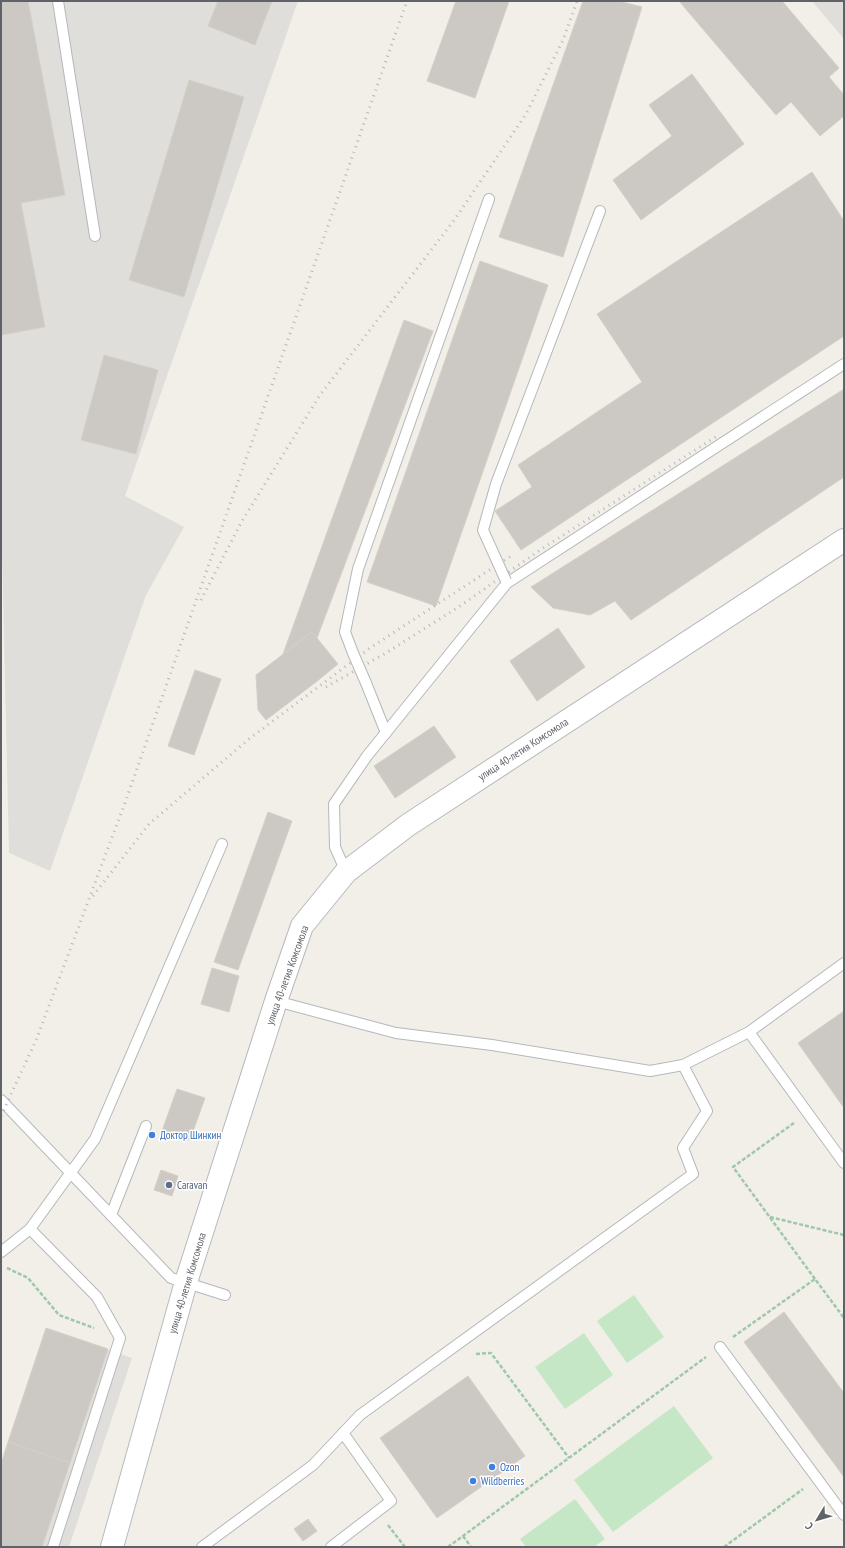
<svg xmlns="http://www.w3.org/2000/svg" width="845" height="1548" font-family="'PT Sans Narrow',sans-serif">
  <rect width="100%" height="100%" fill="#f1efe8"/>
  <!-- industrial -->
  <g fill="#e0deda">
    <polygon points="1,1 298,1 125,496 184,527 146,595 50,871 9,853 1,505"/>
    <polygon points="812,1 844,1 844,39"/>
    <polygon points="46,1328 132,1358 69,1547 1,1547"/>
  </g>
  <!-- green -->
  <g fill="#c6e7c5">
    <polygon points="634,1295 664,1337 627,1363 597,1321"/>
    <polygon points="584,1333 613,1375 565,1409 535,1367"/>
    <polygon points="674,1406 713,1458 613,1532 574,1480"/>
    <polygon points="575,1499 605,1539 594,1547 526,1547 520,1539"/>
  </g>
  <!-- building -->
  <g fill="#ccc9c5" stroke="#d5d0c6">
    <polygon points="1,1 28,1 65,195 21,203 45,327 1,335"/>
    <polygon points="218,1 272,1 255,45 208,26"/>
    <polygon points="456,1 509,1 475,98 427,81"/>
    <polygon points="583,1 618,1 642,7 563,257 499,237"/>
    <polygon points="679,1 782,1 839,68 829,77 844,95 844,116 820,136 791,102 776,115"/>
    <polygon points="692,74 744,144 641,220 613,180 672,136 649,105"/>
    <polygon points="189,80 244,97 184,297 129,280"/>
    <polygon points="812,172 844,221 844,336 521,550 495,511 532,487 518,465 642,382 597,314"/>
    <polygon points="480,261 548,285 436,606 367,582"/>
    <polygon points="404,320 433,331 317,638 312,632 283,654"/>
    <polygon points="104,355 158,370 136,454 81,440"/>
    <polygon points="844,389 844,477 631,620 615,601 590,615 553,608 531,587"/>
    <polygon points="558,628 585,667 537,701 510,661"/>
    <polygon points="312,632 338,664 316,682 266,720 258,710 256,675"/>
    <polygon points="195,670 221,679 194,755 168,746"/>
    <polygon points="434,726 456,757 395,798 374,766"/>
    <polygon points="268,812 292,821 238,970 214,962"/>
    <polygon points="212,968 239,976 229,1012 201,1004"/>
    <polygon points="844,1011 844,1108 798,1043"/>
    <polygon points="177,1089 205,1098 190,1140 162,1131"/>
    <polygon points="161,1170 178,1176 172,1196 154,1190"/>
    <polygon points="784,1312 844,1393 844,1477 744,1342"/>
    <polygon points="46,1328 108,1349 70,1463 8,1442"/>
    <polygon points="468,1376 525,1456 437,1518 380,1438"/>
    <polygon points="8,1442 70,1463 42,1547 1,1547 1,1464"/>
    <polygon points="308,1519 317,1531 303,1541 294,1529"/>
  </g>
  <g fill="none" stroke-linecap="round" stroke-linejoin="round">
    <defs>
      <g id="service">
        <polyline points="58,1 95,236"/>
        <polyline points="497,561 483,530 496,484 600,211"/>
        <polyline points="353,653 345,632 358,569 489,199"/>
        <polyline points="366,683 386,733"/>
        <polyline points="346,872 335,847 334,804 367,756 507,583 844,364"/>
        <polyline points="844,963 749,1032 844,1163"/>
        <polyline points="276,1001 396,1033 492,1045 650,1071 683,1065 749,1032"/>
        <polyline points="1,1100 171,1278 225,1295"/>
        <polyline points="111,1215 146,1126"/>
        <polyline points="1,1252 30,1229"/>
        <polyline points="720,1347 844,1515"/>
        <polyline points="53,1547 120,1338 97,1297 30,1229 95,1139 222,844"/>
        <polyline points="202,1547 313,1465 360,1415 693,1174 683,1148 707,1111 683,1065"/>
        <polyline points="331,1547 391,1501 343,1433"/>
      </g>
      <polyline id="secondary" points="112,1547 186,1282 276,1001 302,926 346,872 408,825 844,540"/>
    </defs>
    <!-- service casing -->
    <use href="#service" stroke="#b5b8bc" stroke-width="12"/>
    <!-- secondary casing -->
    <use href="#secondary" stroke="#b6babf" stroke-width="24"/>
    <!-- path -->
    <g stroke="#9ec8a9" stroke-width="2.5" stroke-dasharray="4 2" stroke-linecap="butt">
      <polyline points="794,1123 733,1167 815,1279"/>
      <polyline points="770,1217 844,1235"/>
      <polyline points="7,1268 28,1278 59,1315 94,1328"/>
      <polyline points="733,1337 815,1279 844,1318"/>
      <polyline points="476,1354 491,1353 569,1458"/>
      <polyline points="388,1525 405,1547"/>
      <polyline points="463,1536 471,1547"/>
      <polyline points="448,1547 706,1357"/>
      <polyline points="724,1547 803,1489"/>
    </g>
    <!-- service -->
    <use href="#service" stroke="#fff" stroke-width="10"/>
    <!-- secondary -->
    <use href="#secondary" stroke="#fff" stroke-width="22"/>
    <!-- rail -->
    <g stroke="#b6b7b8" stroke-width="3" stroke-dasharray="1 5" stroke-linecap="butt">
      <polyline points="201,600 242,521 320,395 455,219 526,114 563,40 577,1"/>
      <polyline points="326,687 386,653 460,606 543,548 717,436"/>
      <polyline points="93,896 149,824 249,739 370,648 511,556"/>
      <polyline points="1,1116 37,1038 126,800 407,1"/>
    </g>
    <defs>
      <g id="service-bridge">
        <polyline points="497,561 506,581"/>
        <polyline points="353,653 366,683"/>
      </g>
    </defs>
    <!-- service-bridge casing -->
    <use href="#service-bridge" stroke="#b5b8bc" stroke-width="12" stroke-linecap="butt"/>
    <!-- service-bridge -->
    <use href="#service-bridge" stroke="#fff" stroke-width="10"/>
  </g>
  <!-- markers -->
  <g fill="#3f7fe0" stroke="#fff" stroke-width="1.5">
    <circle cx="152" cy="1135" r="4"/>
    <circle cx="492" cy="1467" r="4"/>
    <circle cx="473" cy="1481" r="4"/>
  </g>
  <circle fill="#5c6f8a" stroke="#fff" stroke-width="1.5" cx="169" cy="1185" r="4"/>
  <g text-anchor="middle" stroke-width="3" stroke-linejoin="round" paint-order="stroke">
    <!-- street labels -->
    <g font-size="11" fill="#5f6368" stroke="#fff">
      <text transform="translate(523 749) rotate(-33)" y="4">улица 40-летия Комсомола</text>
      <text transform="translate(287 975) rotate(-70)" y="4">улица 40-летия Комсомола</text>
      <text transform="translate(187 1283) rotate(-73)" y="4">улица 40-летия Комсомола</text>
    </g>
    <!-- shop labels -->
    <g font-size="11" fill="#366cbe" stroke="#fff" text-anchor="start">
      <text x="160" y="1139">Доктор Шинкин</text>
      <text x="500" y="1471">Ozon</text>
      <text x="481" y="1485">Wildberries</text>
    </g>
    <!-- service labels -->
    <g font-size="11" fill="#4e5e75" stroke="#fff" text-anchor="start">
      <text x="177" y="1189">Caravan</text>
    </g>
  </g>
  <!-- border -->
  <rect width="845" height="1548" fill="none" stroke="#5f6368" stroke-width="4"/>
  <!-- north arrow -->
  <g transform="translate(817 1520) rotate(232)" stroke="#ffffff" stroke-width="3" paint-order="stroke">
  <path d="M0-3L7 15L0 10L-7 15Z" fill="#5f6368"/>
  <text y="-6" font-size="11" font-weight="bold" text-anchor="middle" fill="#5f6368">С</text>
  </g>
</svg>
